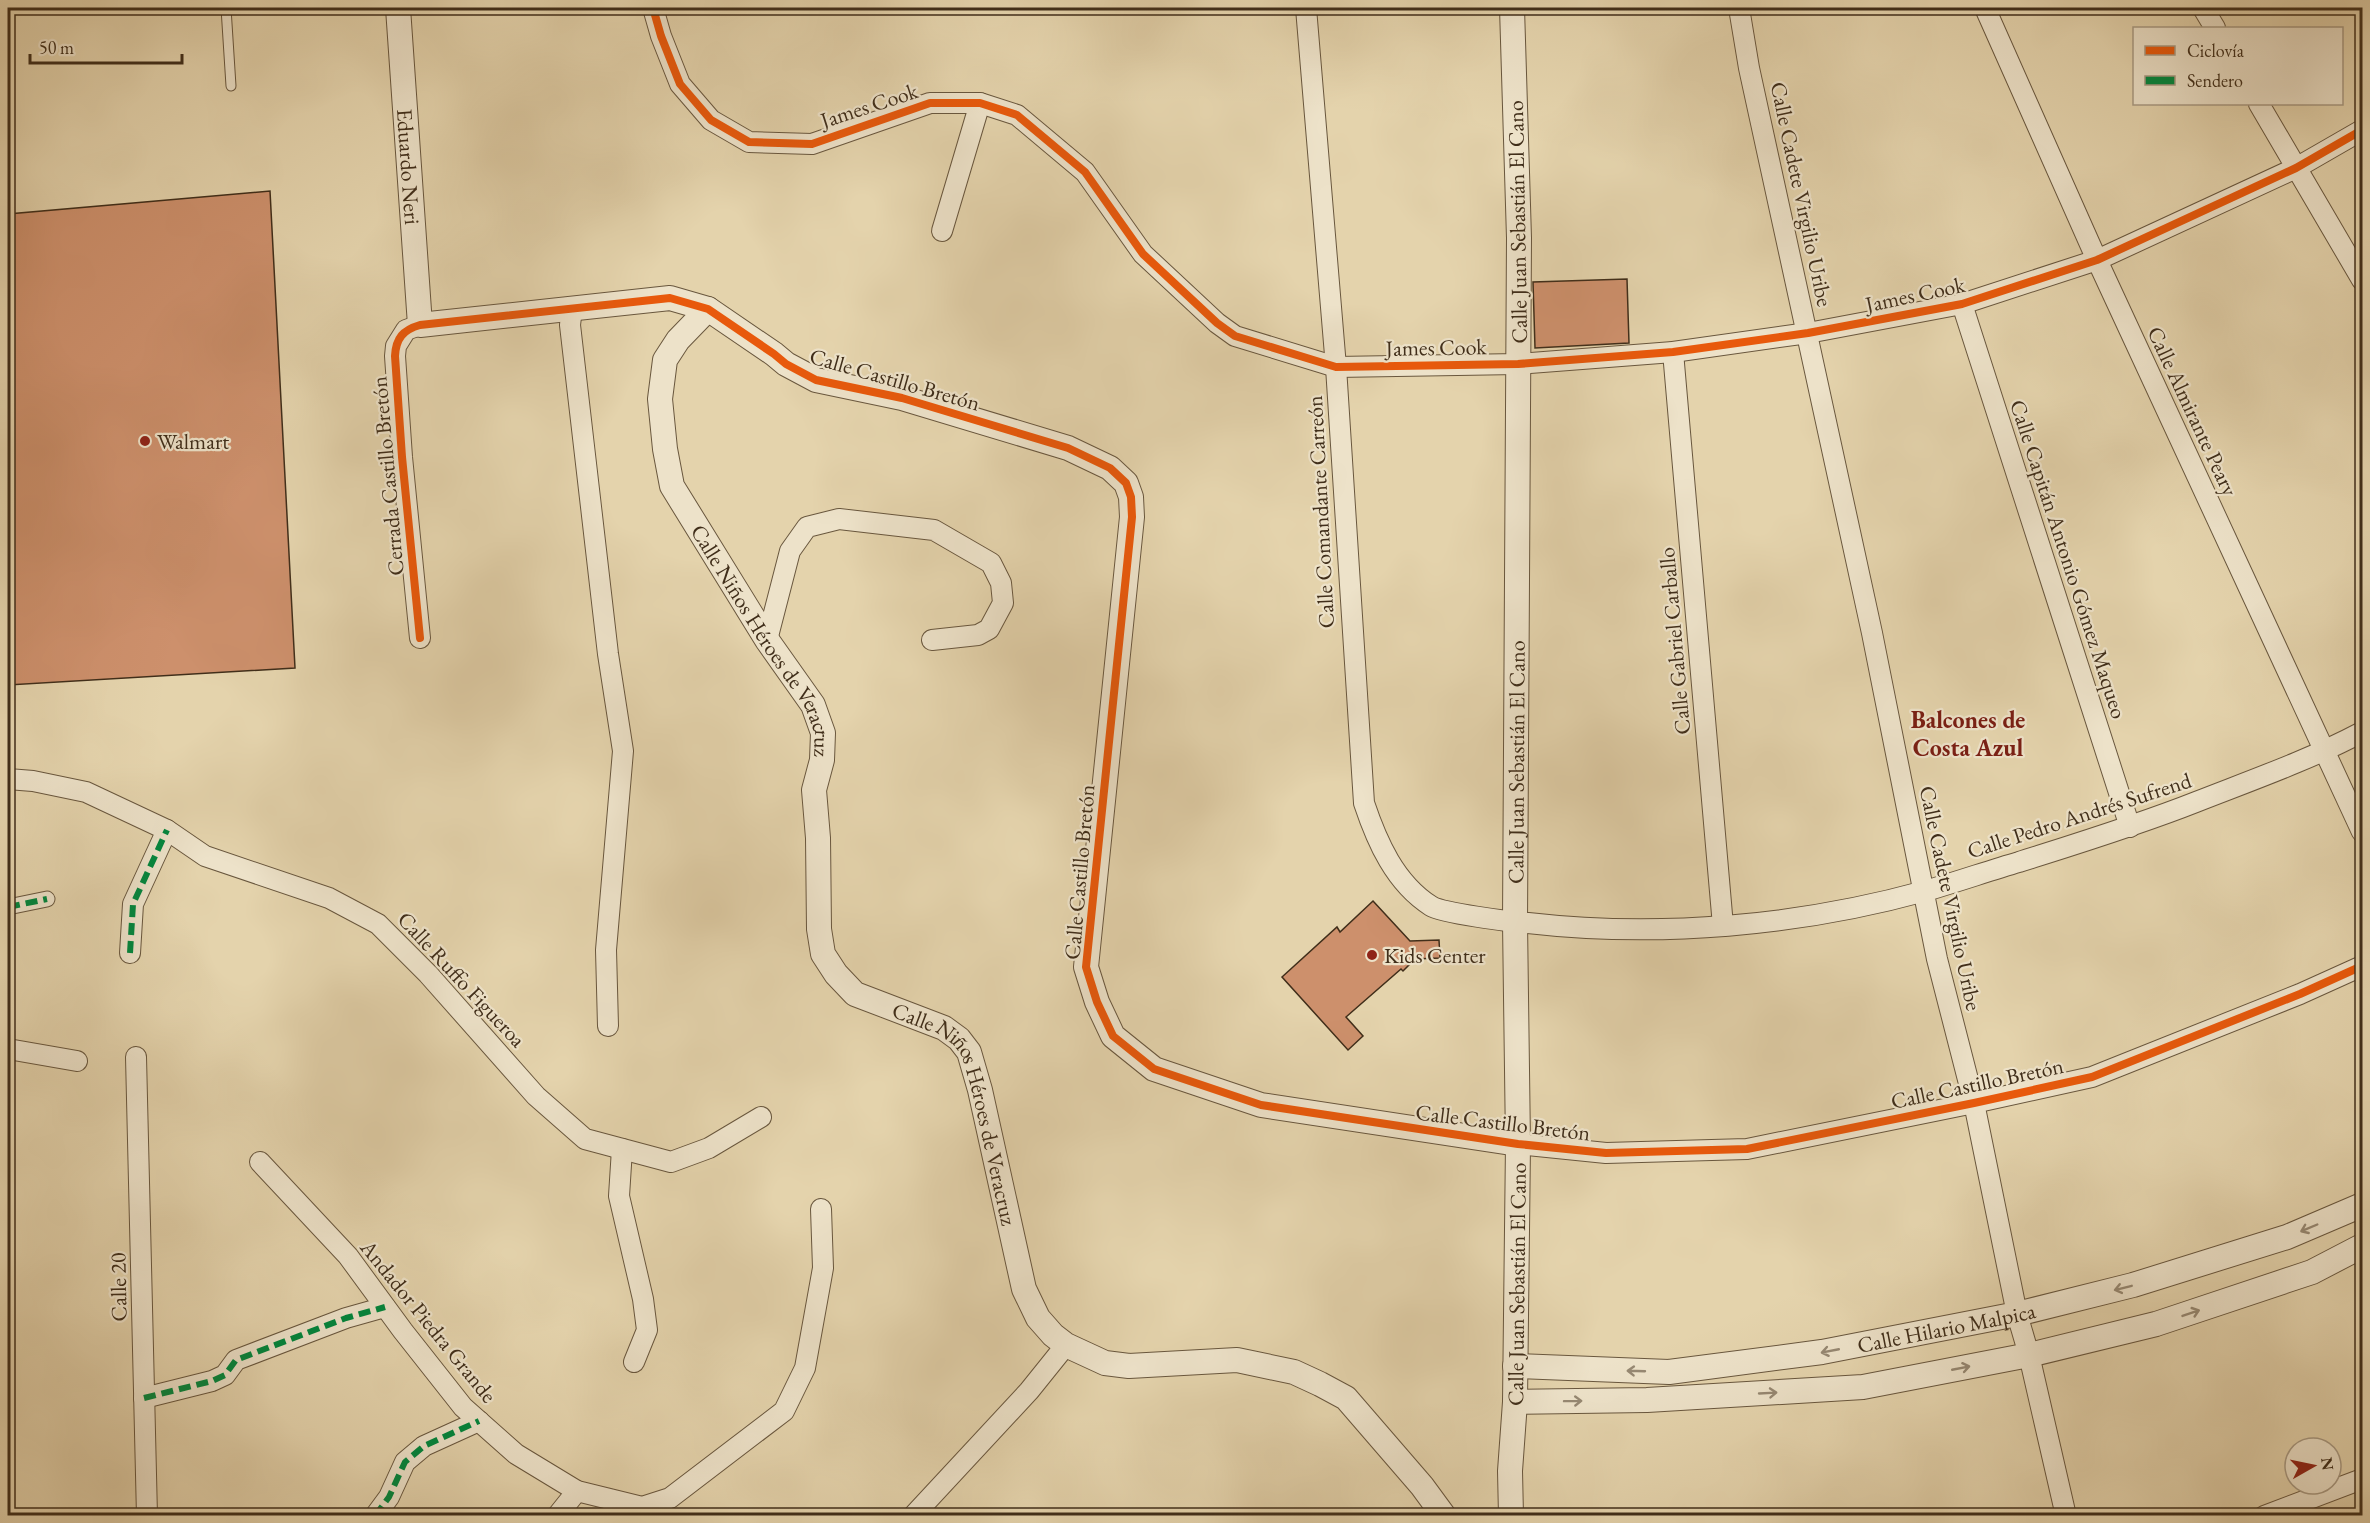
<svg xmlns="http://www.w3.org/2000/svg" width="2370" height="1523" font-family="'EB Garamond',serif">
  <rect width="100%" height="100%" fill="#e4d3ac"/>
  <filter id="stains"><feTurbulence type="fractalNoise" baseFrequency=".00333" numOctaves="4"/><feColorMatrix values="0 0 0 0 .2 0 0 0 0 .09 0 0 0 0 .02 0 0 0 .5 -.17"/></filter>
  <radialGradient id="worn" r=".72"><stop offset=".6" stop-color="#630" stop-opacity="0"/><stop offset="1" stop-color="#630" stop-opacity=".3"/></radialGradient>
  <!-- building -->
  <g fill="#cd906c" stroke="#402e1a" stroke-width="1.5">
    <polygon points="270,191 295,668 8,685 8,214"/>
    <polygon points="1627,279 1629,343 1535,348 1533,282"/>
    <polygon points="1373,901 1410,941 1439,940 1440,958 1415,959 1403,971 1401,969 1346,1017 1363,1036 1348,1050 1282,977 1337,927 1340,932"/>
  </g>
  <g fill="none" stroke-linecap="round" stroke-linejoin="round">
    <defs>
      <polyline id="service" points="226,8 231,86"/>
      <polyline id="pedestrian" points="8,907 47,899"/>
      <g id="minor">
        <polyline points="653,8 661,36 680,84 711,120 749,142 812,144 930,103 980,103 1017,115 1085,172 1143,254 1217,323 1235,336 1336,367 1518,364 1673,352 1808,333 1962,304 2097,260 2296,168 2362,130"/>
        <path d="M 1306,8 L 1336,367 L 1364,803 C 1377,842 1395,883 1431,906 C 1442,913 1511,922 1528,923 C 1659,938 1798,926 1925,891 C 1957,882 1988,871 2019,862 C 2079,843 2138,825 2196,802 C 2252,780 2309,760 2362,732"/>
        <polyline points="1739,8 1749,68 1872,633 1937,959 1974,1103 2017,1314 2029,1355 2066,1516"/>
        <polyline points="1985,8 2097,260 2362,832"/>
        <polyline points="2203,8 2215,28"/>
        <polyline points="2259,104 2362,280"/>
        <polyline points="942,231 980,103"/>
        <polyline points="1962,304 2130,827"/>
        <polyline points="572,308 570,325 608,654 623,751 606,950 608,1026"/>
        <polyline points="420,325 406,330 396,346 395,356 402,457 420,638"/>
        <polyline points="1673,352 1723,926"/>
        <polyline points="767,640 790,551 807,527 839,519 934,530 991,563 1001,583 1003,603 989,629 978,635 932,640"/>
        <polyline points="8,779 33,781 86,792 167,830 205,856 329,898 378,924 428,974 536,1096 585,1139 671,1162 709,1148 761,1117"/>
        <polyline points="130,953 133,904 167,830"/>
        <polyline points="8,1049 77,1061"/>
        <polyline points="136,1057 147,1516"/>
        <polyline points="1518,1144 1606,1153 1747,1149 1974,1103 2092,1077 2300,994 2362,966"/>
        <polyline points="622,1149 619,1196 643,1299 647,1330 634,1362"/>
        <polyline points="260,1162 348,1256 403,1331 463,1407 516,1454 577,1491 642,1507 670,1498 784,1411 805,1368 823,1268 821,1209"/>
        <polyline points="144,1398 212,1381 225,1375 236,1360 346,1318 385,1307"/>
        <polyline points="375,1516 389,1497 405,1462 424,1446 479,1421"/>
        <polyline points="557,1516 577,1491"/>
        <polyline points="913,1516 1029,1391 1066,1345"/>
        <polyline points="2264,1516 2362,1479"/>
      </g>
      <g id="tertiary">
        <path id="s1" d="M 398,8 L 420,325 L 670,298 L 708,309 L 774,354 L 786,364 L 816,380 L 902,398 L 1068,448 L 1110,468 L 1126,483 L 1131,497 L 1132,517 L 1086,967 L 1097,1002 L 1113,1036 L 1154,1069 L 1261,1105 L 1518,1144"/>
        <path id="s2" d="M 708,309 L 678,340 L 665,360 L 660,399 L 665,449 L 672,486 L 767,640 L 813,705 L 823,733 L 822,760 L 814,790 L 818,838 L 819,929 L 823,954 L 836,974 L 855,994 L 944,1028 L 959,1039 L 969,1052 L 980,1090 L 1024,1289 L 1038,1318 L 1053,1335 L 1066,1345 L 1105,1363 L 1129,1366 L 1237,1360 L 1294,1372 L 1320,1384 L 1346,1398 L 1422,1486 L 1444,1516"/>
        <path id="s3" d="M 1515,1366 L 1669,1372 L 1822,1352 L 2017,1314 L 2133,1285 L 2287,1237 L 2362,1205"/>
        <polyline points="1515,1402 1647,1400 1863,1387 2029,1355 2156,1324 2312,1272 2362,1246"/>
        <path id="s4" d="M 1511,1516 L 1510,1471 L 1515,1402 L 1518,1144 L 1515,922 L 1519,238 L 1512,8"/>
      </g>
    </defs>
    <!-- service casing -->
    <use href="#service" stroke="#69573e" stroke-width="11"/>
    <!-- pedestrian casing -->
    <use href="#pedestrian" stroke="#69573e" stroke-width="17"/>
    <!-- minor casing -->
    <use href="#minor" stroke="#69573e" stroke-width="22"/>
    <!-- tertiary casing -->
    <use href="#tertiary" stroke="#69573e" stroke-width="26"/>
    <!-- service -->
    <use href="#service" stroke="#ede2c9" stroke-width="9"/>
    <!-- pedestrian -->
    <use href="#pedestrian" stroke="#ede2c9" stroke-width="15"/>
    <!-- minor -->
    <use href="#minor" stroke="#ede2c9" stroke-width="20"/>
    <!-- tertiary -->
    <use href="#tertiary" stroke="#ede2c9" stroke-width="24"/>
    <!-- quiet -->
    <g stroke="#00873e" stroke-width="6" stroke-dasharray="12 6" stroke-linecap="butt">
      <polyline points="8,907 47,899"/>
      <polyline points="130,953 133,904 167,830"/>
      <polyline points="144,1398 212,1381 225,1375 236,1360 346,1318 385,1307"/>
      <polyline points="375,1516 389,1497 405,1462 424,1446 479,1421"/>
    </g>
    <defs>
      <g id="cycleway">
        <polyline points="653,8 661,36 680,84 711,120 749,142 812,144 930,103 980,103 1017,115 1085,172 1143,254 1217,323 1235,336 1336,367 1518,364 1673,352 1808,333 1962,304 2097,260 2296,168 2362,130"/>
        <path d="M 420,638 L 402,457 L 395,356 C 396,338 403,330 420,325 L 670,298 L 708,309 L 774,354 L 786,364 L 816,380 L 902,398 L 1068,448 L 1110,468 L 1126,483 L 1131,497 L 1132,517 L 1086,967 L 1097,1002 L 1113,1036 L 1154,1069 L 1261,1105 L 1518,1144 L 1606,1153 L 1747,1149 L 1974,1103 L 2092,1077 L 2300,994 L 2362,966"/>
      </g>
    </defs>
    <!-- cycleway casing -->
    <use href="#cycleway" stroke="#ede2c9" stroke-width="11"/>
    <!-- cycleway -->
    <use href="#cycleway" stroke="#e8590c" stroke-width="8"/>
  </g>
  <!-- one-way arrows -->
  <defs><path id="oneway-shaft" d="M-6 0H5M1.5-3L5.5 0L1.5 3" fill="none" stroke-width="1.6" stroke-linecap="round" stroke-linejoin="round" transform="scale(1.5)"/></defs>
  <g stroke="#968872">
    <use href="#oneway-shaft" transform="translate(2309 1228) rotate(157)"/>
    <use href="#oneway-shaft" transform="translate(2123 1288) rotate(166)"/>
    <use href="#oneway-shaft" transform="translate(2191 1313) rotate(-19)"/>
    <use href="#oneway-shaft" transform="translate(1830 1351) rotate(169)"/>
    <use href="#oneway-shaft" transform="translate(1961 1368) rotate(-11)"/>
    <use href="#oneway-shaft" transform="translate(1636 1371) rotate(-178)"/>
    <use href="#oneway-shaft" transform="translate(1768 1393) rotate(-3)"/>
    <use href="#oneway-shaft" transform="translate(1573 1401) rotate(-1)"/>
  </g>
  <!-- markers -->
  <g fill="#8f2418" stroke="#ede2c9" stroke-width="2">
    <circle cx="145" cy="441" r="6"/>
    <circle cx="1372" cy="955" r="6"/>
  </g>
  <g text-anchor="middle" stroke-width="4.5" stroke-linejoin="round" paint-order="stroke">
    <!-- street labels -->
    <g font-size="22" fill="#402e1a" stroke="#ede2c9">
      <text transform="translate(869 105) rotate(-18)" y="8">James Cook</text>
      <text dy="8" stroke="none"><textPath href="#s1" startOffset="159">Eduardo Neri</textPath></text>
      <text transform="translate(1802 194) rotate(78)" y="8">Calle Cadete Virgilio Uribe</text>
      <text transform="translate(1517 222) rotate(-91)" y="8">Calle Juan Sebastián El Cano</text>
      <text transform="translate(1915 294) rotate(-12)" y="8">James Cook</text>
      <text transform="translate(1436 347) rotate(-1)" y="8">James Cook</text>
      <text transform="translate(895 379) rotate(16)" y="8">Calle Castillo Bretón</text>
      <text transform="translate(2193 411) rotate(65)" y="8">Calle Almirante Peary</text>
      <text transform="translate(387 476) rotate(-95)" y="8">Cerrada Castillo Bretón</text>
      <text transform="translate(1320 512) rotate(-93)" y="8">Calle Comandante Carreón</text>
      <text transform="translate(2069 559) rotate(72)" y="8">Calle Capitán Antonio Gómez Maqueo</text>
      <text transform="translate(1674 641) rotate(-95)" y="8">Calle Gabriel Carballo</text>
      <text dy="8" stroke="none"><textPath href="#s2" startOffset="375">Calle Niños Héroes de Veracruz</textPath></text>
      <text dy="8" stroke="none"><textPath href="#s4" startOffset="754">Calle Juan Sebastián El Cano</textPath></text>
      <text transform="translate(2079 815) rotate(-18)" y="8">Calle Pedro Andrés Sufrend</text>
      <text transform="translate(1079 872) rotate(-85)" y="8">Calle Castillo Bretón</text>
      <text transform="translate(1951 898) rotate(78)" y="8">Calle Cadete Virgilio Uribe</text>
      <text transform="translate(462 979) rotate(47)" y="8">Calle Ruffo Figueroa</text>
      <text transform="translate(1977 1083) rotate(-12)" y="8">Calle Castillo Bretón</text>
      <text dy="8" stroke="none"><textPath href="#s2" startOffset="933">Calle Niños Héroes de Veracruz</textPath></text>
      <text transform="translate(1503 1122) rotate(7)" y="8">Calle Castillo Bretón</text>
      <text dy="8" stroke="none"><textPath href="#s4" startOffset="232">Calle Juan Sebastián El Cano</textPath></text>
      <text transform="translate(118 1287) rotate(-91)" y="8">Calle 20</text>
      <text transform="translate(429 1321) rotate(51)" y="8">Andador Piedra Grande</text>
      <text dy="8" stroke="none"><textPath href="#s3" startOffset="435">Calle Hilario Malpica</textPath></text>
    </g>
    <!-- poi labels -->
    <g font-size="22" fill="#402e1a" stroke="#ede2c9" text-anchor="start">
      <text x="157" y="449">Walmart</text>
      <text x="1384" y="963">Kids Center</text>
    </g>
    <!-- neighbourhood labels -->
    <g font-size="24" font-weight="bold" fill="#7a1f14" stroke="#ede2c9">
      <text x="1968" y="728">Balcones de<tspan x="1968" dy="28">Costa Azul</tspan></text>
    </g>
  </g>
  <!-- margin -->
  <rect width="2370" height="1523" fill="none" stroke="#e4d3ac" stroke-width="30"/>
  <rect x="9" y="9" width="2352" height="1505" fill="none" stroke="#402e1a" stroke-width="3"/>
  <rect x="15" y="15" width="2340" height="1493" fill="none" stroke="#402e1a" stroke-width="1.5"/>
  <!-- legend -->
  <rect x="2133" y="27" width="210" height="78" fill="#ede2c9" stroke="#a89a83" stroke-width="1.5"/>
  <rect x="2145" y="46" width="30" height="9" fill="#e8590c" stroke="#a89a83" stroke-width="1.5"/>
  <text x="2187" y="57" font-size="18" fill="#402e1a">Ciclovía</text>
  <rect x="2145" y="76" width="30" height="9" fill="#00873e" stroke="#a89a83" stroke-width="1.5"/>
  <text x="2187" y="87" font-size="18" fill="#402e1a">Sendero</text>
  <!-- north arrow -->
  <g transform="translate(2313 1466) rotate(81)"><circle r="28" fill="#ede2c9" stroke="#a89a83" stroke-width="1.5"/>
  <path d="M0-4.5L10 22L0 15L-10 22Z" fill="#8f2418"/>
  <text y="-9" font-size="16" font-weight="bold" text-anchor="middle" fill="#402e1a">N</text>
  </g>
  <!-- scale -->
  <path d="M30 54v9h152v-9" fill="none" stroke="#402e1a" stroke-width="3"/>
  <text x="39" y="54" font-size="18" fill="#402e1a" stroke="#ede2c9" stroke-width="4.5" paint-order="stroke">50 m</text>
  <rect width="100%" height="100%" filter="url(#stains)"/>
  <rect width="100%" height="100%" fill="url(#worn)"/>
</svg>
